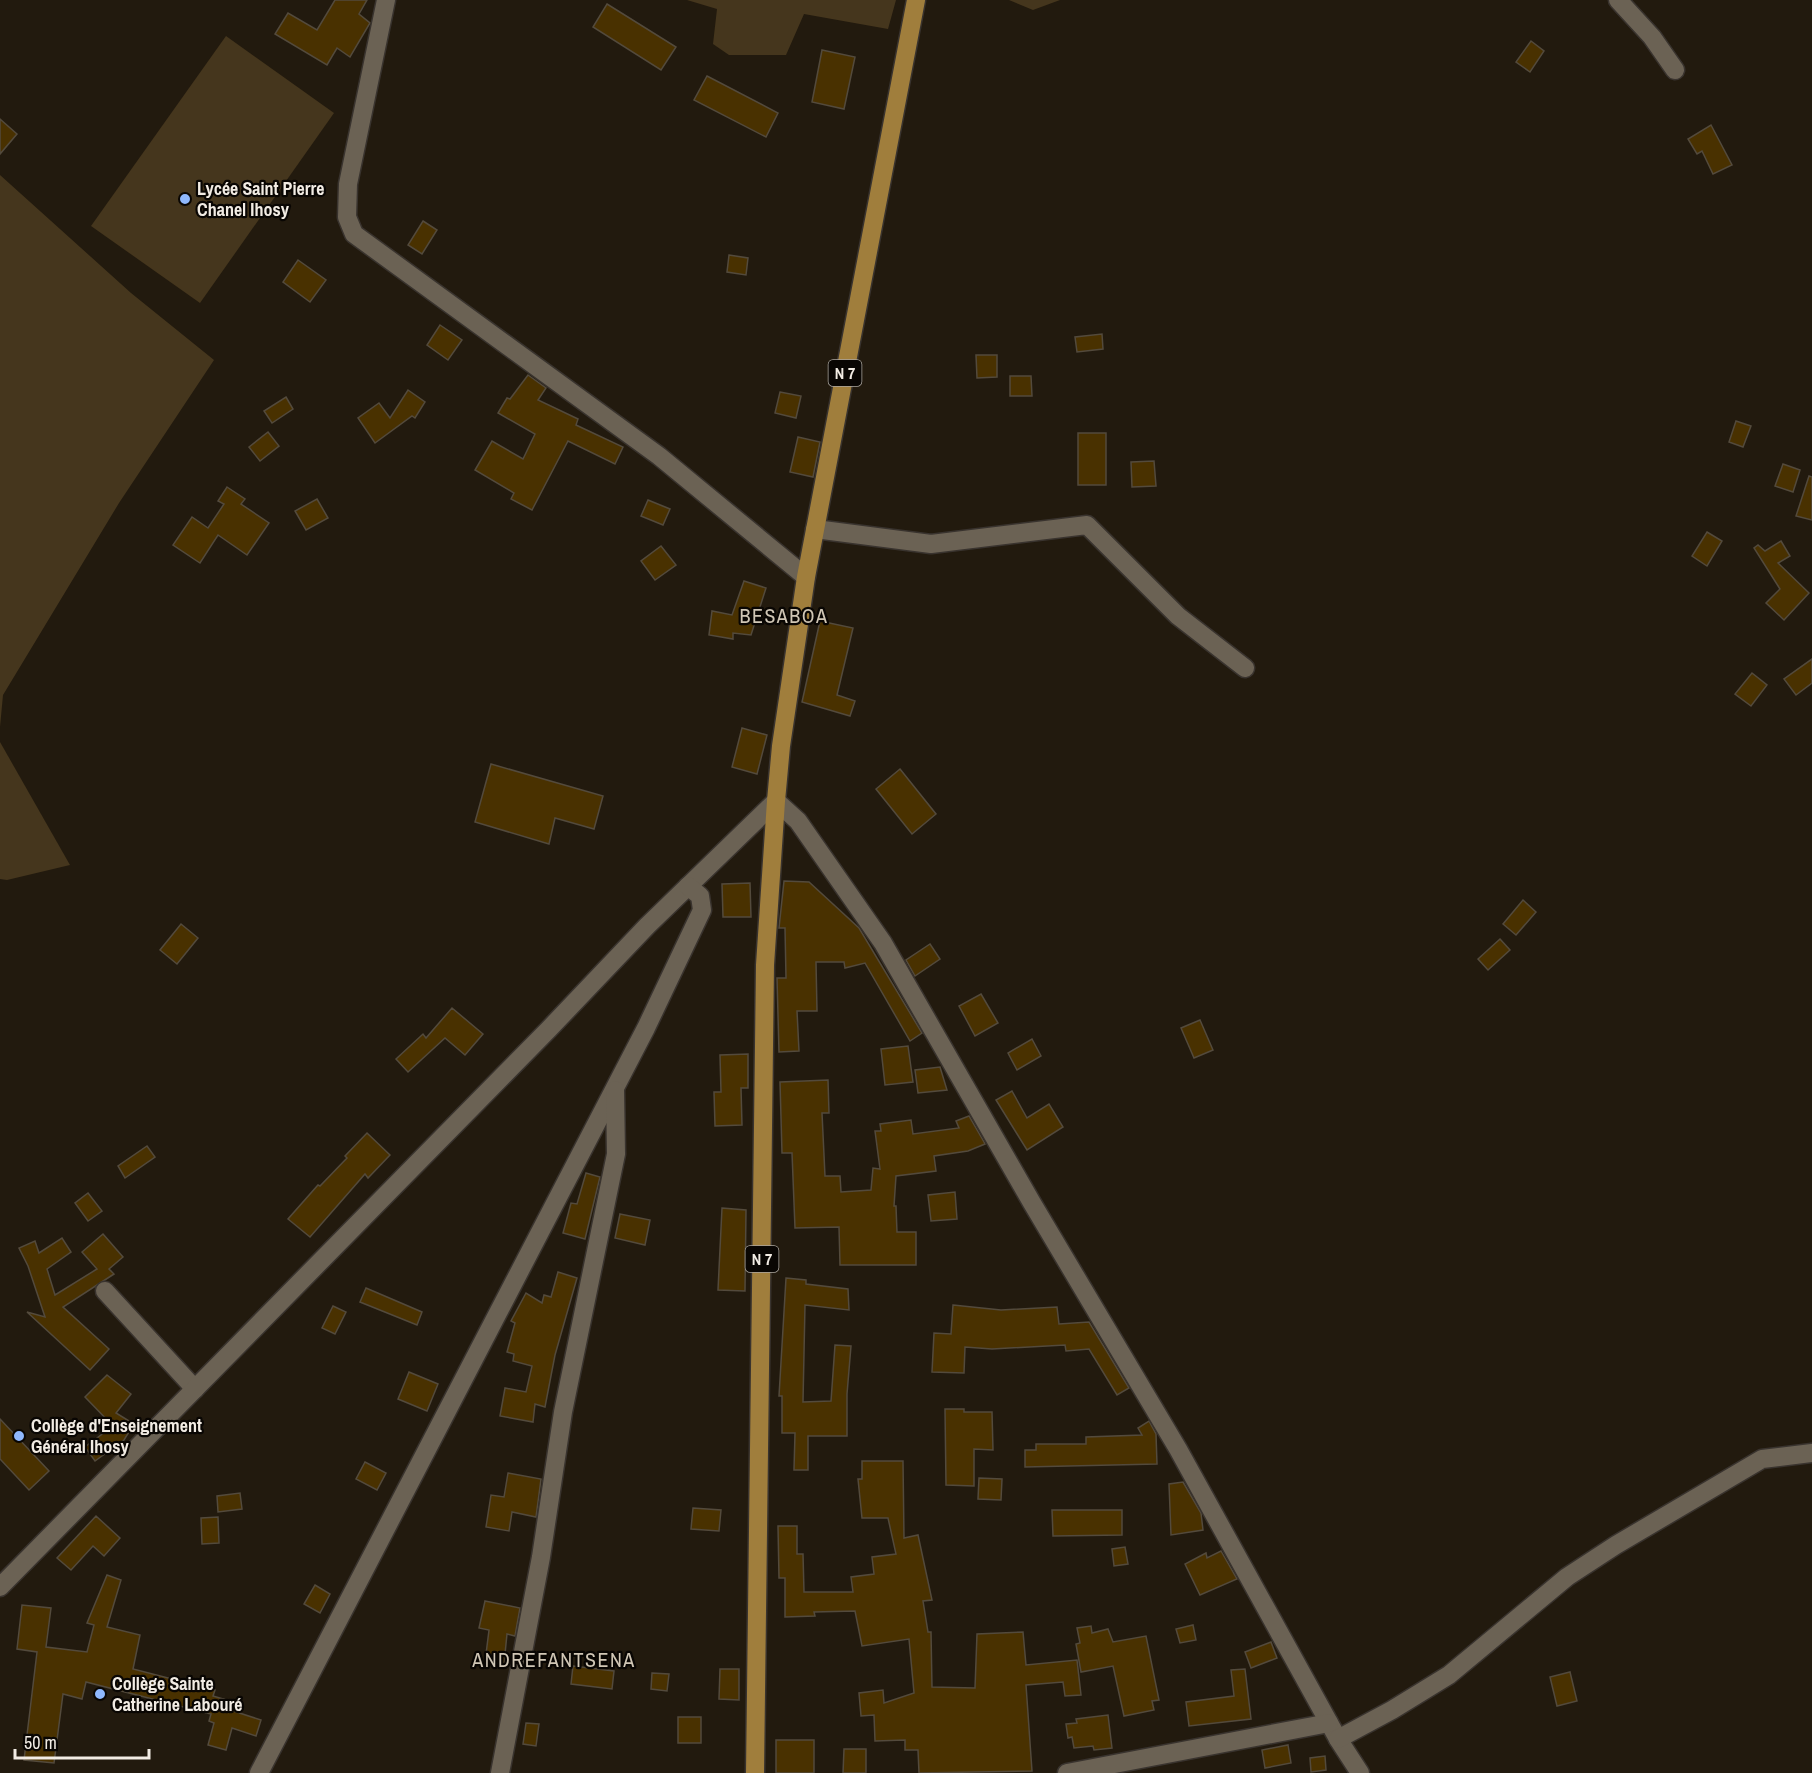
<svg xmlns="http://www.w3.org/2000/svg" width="1812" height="1773" font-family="'Archivo Narrow',sans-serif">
  <rect width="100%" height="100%" fill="#221a0e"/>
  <!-- green -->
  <g fill="#45361d">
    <polygon points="687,0 896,0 888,29 804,14 786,55 729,55 713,44 717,9"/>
    <polygon points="1009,0 1060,0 1033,10"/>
    <polygon points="226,36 334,113 200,303 91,226"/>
    <polygon points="0,175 131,293 214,360 119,503 3,695 0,727"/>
    <polygon points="0,742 70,865 7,880 0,879"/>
  </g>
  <!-- building -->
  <g fill="#493100" stroke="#534a3c" stroke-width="1.5">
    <polygon points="335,0 367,0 359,14 370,23 350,57 337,48 327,65 275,34 288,13 317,30"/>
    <polygon points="607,4 676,47 661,70 593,27"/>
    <polygon points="1531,41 1544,51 1530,72 1516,62"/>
    <polygon points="822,50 855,57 844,109 812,102"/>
    <polygon points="707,76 778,113 766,137 694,100"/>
    <polygon points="0,119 17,134 0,154"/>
    <polygon points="1711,125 1732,165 1713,174 1702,151 1697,154 1688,139"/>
    <polygon points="423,221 437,230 422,254 408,245"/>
    <polygon points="729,255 748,258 746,275 727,272"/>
    <polygon points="298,260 326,280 310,302 283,282"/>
    <polygon points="440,325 462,340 448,360 427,345"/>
    <polygon points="1102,334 1103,349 1077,352 1075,337"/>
    <polygon points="976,355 997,355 997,377 977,378"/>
    <polygon points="528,375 546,388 538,400 578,419 576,425 623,447 615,464 568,441 532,510 511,499 514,493 475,470 492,441 523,459 535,434 498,413 507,398 510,399"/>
    <polygon points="1010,376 1031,376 1032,396 1010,396"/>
    <polygon points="408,390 425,402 415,418 412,416 375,443 358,418 379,403 390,418"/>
    <polygon points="780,392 801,396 796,418 775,413"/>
    <polygon points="286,397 293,409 272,423 264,411"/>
    <polygon points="1736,421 1751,426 1743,447 1729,442"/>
    <polygon points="268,432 279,446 260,461 249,447"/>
    <rect x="1078" y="433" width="28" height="52"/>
    <polygon points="798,437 820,442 813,477 790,472"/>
    <polygon points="1154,461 1156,486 1132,487 1131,462"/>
    <polygon points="1783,464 1800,470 1793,492 1775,486"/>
    <polygon points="1809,476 1812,477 1812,520 1796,516"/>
    <polygon points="227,487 245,499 241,504 269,523 247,555 218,535 200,563 173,545 192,517 208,528 224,504 218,501"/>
    <polygon points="317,499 328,518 306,530 295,511"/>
    <polygon points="648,500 670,509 663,525 641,516"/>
    <polygon points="1707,532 1722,541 1707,566 1692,556"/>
    <polygon points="1781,541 1790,556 1778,563 1809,593 1784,620 1766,603 1780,589 1754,548 1758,545 1765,551"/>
    <polygon points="661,546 676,565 655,580 641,561"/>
    <polygon points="744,581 766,588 751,635 733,633 733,639 709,635 712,611 732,615"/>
    <polygon points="820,621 853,628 837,695 855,701 850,716 802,702"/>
    <polygon points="1812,659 1812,683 1796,695 1784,679"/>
    <polygon points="1752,673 1767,685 1751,706 1735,694"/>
    <polygon points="742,728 767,735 757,774 732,767"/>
    <polygon points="491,764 603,796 594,829 555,818 549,844 475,822"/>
    <polygon points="900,769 936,814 912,834 876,789"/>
    <polygon points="784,881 809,882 859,928 922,1033 910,1041 865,963 845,968 844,962 816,962 817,1011 797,1011 799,1051 779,1052 777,978 786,978 785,928 779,928"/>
    <polygon points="750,883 751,917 723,917 722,884"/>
    <polygon points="1523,900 1536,912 1516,935 1503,924"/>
    <polygon points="181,924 198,938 177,964 160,950"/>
    <polygon points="1500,939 1510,950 1488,970 1478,959"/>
    <polygon points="930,944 940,959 915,976 906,960"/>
    <polygon points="981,994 998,1023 975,1036 959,1006"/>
    <polygon points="452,1008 483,1034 465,1055 445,1038 408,1072 396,1059 423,1034 426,1038"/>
    <polygon points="1200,1020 1213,1050 1194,1058 1181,1028"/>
    <polygon points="1032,1039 1041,1056 1017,1070 1008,1053"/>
    <polygon points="908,1046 913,1082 885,1085 881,1049"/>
    <polygon points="748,1054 748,1088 741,1088 742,1125 715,1126 714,1092 721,1092 720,1055"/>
    <polygon points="940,1067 947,1090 918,1093 915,1070"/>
    <polygon points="828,1080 829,1113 822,1113 825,1176 840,1176 841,1192 871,1190 873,1168 880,1169 875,1131 881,1131 880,1124 911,1120 913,1134 959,1128 956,1121 969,1116 984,1142 985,1144 968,1151 934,1156 936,1171 896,1176 894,1206 896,1206 897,1232 916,1232 916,1265 840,1265 839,1227 795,1228 792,1153 782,1153 780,1082"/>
    <polygon points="1012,1091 1027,1118 1049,1104 1063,1127 1027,1150 996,1100"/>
    <polygon points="367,1133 390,1155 368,1178 365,1174 310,1237 288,1219 318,1185 320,1186 347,1158 345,1156"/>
    <polygon points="147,1146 155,1157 125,1178 118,1166"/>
    <polygon points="586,1173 600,1177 585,1239 563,1233 571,1203 577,1204"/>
    <polygon points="955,1192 957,1219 931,1221 928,1195"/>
    <polygon points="88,1193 102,1211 88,1221 75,1203"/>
    <polygon points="722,1208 746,1210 745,1291 718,1290"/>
    <polygon points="620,1214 650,1220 645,1245 615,1238"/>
    <polygon points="103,1234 123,1257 109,1269 114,1274 63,1307 109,1349 90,1370 27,1312 45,1317 28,1266 19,1248 35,1241 39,1253 62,1238 71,1252 47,1269 55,1295 97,1269 82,1252"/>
    <polygon points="558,1272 577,1278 555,1355 545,1407 535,1404 533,1422 500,1416 505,1388 526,1392 532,1366 513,1361 514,1354 507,1352 515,1323 511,1321 526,1293 542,1303 544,1295 551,1297"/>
    <polygon points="786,1278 806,1280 806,1284 848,1289 849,1310 805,1305 803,1402 831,1401 835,1345 851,1346 847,1394 847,1436 808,1436 808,1470 794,1470 795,1433 782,1433 782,1396 779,1396"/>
    <polygon points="366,1288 422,1312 417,1325 360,1302"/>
    <polygon points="953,1305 1001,1310 1057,1307 1059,1324 1089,1322 1129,1388 1117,1395 1089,1349 1066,1351 1065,1345 992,1349 965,1347 964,1373 932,1372 934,1333 951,1334"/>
    <polygon points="333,1306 346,1312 335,1334 322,1328"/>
    <polygon points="409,1372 438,1384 427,1411 398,1399"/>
    <polygon points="107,1375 131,1394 116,1413 134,1424 124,1440 95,1461 85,1447 113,1426 85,1397"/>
    <polygon points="945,1409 964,1409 964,1412 992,1412 993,1450 974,1449 974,1486 946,1485"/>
    <polygon points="0,1419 49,1471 29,1490 0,1459"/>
    <polygon points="1149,1421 1156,1434 1157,1464 1025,1467 1025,1450 1036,1450 1036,1444 1086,1444 1086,1437 1142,1435 1138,1428"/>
    <polygon points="862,1461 903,1461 904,1538 918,1535 932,1600 923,1601 928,1632 931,1632 932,1687 975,1688 977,1634 1023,1632 1026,1665 1077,1660 1081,1695 1065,1696 1063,1682 1026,1685 1032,1771 919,1773 918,1750 905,1750 905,1740 875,1741 874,1715 861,1716 859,1693 883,1690 884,1703 914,1693 909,1639 862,1646 855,1611 814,1612 815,1616 785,1617 785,1578 779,1578 778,1526 797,1526 797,1554 803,1554 804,1592 853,1592 851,1577 874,1574 872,1557 896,1554 888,1518 862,1518 858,1479 862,1479"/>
    <polygon points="365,1462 386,1473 377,1490 356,1479"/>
    <polygon points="508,1473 541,1479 536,1517 512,1512 509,1531 486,1527 491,1495 504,1497"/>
    <polygon points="979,1478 1002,1479 1001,1500 978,1499"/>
    <polygon points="1183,1482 1201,1513 1203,1530 1171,1535 1169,1484"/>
    <polygon points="240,1493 242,1509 218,1512 217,1496"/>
    <polygon points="693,1508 721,1510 719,1531 691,1529"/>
    <polygon points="1052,1510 1122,1510 1122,1535 1053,1536"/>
    <polygon points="96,1516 120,1538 104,1556 93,1546 71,1570 57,1558"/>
    <polygon points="218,1517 219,1543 202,1544 201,1518"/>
    <polygon points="1125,1547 1128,1564 1114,1566 1112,1549"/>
    <polygon points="1221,1551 1237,1579 1200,1595 1185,1564 1206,1553 1207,1558"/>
    <polygon points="107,1575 121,1580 107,1627 140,1635 133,1669 215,1690 213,1696 230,1701 227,1709 261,1720 256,1736 232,1728 226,1750 208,1745 214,1723 209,1721 211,1714 86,1682 82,1699 63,1694 54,1763 24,1760 37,1652 17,1649 22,1605 51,1608 46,1647 87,1652 94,1625 87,1623"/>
    <polygon points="315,1585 330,1594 320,1613 304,1604"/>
    <polygon points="485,1601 520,1608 515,1636 507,1634 504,1664 485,1662 489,1630 479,1628"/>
    <polygon points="1193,1625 1196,1640 1180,1643 1176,1629"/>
    <polygon points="1091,1626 1092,1633 1108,1629 1113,1642 1146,1636 1159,1700 1152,1701 1154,1710 1124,1716 1113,1666 1081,1672 1076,1644 1080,1643 1077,1628"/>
    <polygon points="1271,1642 1277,1658 1251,1668 1245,1652"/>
    <polygon points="573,1666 614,1671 612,1689 571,1684"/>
    <polygon points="720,1669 739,1669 739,1700 719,1699"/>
    <polygon points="1245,1669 1251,1719 1189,1726 1186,1702 1234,1696 1231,1670"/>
    <polygon points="1570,1672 1577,1701 1557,1706 1550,1677"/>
    <polygon points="652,1673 669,1674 667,1691 651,1689"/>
    <polygon points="1108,1715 1112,1748 1094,1750 1093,1746 1074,1748 1072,1737 1068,1738 1066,1724 1077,1723 1076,1719"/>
    <rect x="678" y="1717" width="23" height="26"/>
    <polygon points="526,1723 539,1724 536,1746 523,1744"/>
    <rect x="776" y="1740" width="38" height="33"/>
    <polygon points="1288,1745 1291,1763 1265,1768 1262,1750"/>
    <polygon points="844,1749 866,1749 866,1773 843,1773"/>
    <polygon points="1325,1756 1326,1770 1311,1772 1310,1758"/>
  </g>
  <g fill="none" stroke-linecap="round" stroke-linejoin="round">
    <defs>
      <g id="minor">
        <polyline points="386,0 348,184 347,217 354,234 659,456 806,577"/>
        <polyline points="1618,0 1652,37 1675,70"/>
        <polyline points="815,529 931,544 1087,525 1178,616 1245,668"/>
        <polyline points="105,1291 195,1389"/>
        <polyline points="0,1587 549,1029 647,926 776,801 798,821 883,943 1032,1203 1178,1449 1338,1739 1360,1773"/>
        <polyline points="1338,1739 1392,1710 1449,1675 1567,1577 1616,1545 1762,1459 1812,1453"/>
        <polyline points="259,1773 646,1028 702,910 700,896 688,886"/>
        <polyline points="500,1773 541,1557 563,1412 616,1154 615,1090"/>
        <polyline points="1067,1773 1329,1723"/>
      </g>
      <polyline id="major" points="755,1773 765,965 776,801 781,746 806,577 916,0"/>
    </defs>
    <!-- minor casing -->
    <use href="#minor" stroke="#39332e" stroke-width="21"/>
    <!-- major casing -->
    <use href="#major" stroke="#39332e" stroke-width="21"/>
    <!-- minor -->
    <use href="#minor" stroke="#6b6254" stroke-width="18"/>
    <!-- major -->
    <use href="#major" stroke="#a07e3c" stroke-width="18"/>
  </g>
  <!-- markers -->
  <g fill="#8fb8fd" stroke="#090603" stroke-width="2">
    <circle cx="185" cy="199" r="6"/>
    <circle cx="19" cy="1436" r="6"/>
    <circle cx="100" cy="1694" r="6"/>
  </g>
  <g text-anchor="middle" stroke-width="4.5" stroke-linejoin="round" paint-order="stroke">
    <!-- shield labels -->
    <g fill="#090603" stroke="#aca7a0" stroke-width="1.5">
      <rect x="828.5" y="360" width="33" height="26" rx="4.5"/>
      <rect x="745.5" y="1246" width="33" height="26" rx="4.5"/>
    </g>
    <g font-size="16" font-weight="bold" fill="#f2ece4">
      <text x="845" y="379">N 7</text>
      <text x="762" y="1265">N 7</text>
    </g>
    <!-- poi labels -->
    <g font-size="18" font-weight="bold" fill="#f2ece4" stroke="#090603" text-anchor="start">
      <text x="197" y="195">Lycée Saint Pierre<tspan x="197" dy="21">Chanel Ihosy</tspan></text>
      <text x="31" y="1432">Collège d'Enseignement<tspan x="31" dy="21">Général Ihosy</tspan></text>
      <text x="112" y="1690">Collège Sainte<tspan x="112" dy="21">Catherine Labouré</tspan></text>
    </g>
    <!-- neighbourhood labels -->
    <g font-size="20" letter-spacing="1.5" fill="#d0c6b5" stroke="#090603">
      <text x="784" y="623">BESABOA</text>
      <text x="554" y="1667">ANDREFANTSENA</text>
    </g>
  </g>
  <!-- scale -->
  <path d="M15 1749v9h134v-9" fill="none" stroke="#f2ece4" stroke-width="3"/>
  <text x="24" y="1749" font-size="18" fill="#f2ece4" stroke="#090603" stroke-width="4.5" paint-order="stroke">50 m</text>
</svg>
